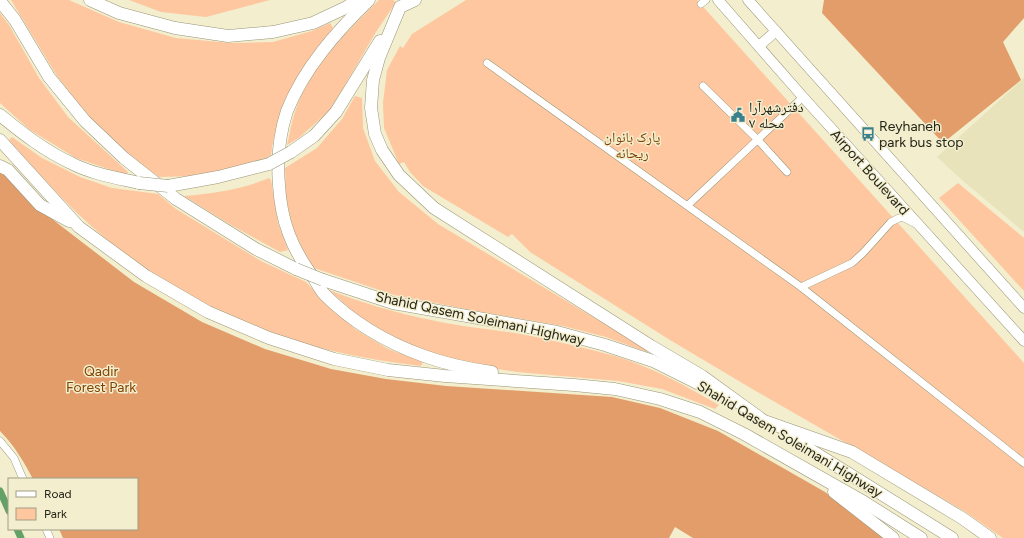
<svg xmlns="http://www.w3.org/2000/svg" width="1024" height="538" font-family="Figtree,'Noto Naskh Arabic',sans-serif">
  <rect width="100%" height="100%" fill="#f2eece"/>
  <!-- built -->
  <polygon fill="#e8e3bb" points="1024,78 1024,232 962,180 937,157"/>
  <!-- green -->
  <g fill="#fec7a0">
    <path d="M 11,0 L 69,0 L 119,22 L 176,38 L 230,43 L 273,42 L 312,31 L 330,23 L 333,28 C 301,65 277,106 271,155 L 261,161 L 227,171 L 197,176 L 159,177 L 128,154 L 90,118 L 57,76 Z"/>
    <polygon points="129,0 270,0 206,17 161,12"/>
    <path d="M 379,0 L 393,0 L 396,2 L 376,32 L 331,109 L 300,137 L 287,145 C 290,134 291,123 295,112 C 310,66 346,33 379,0 Z"/>
    <polygon points="466,0 697,0 1024,363 1024,538 1003,538 964,511 754,390 670,340 530,252 512,234 508,237 423,186 410,172 404,162 399,164 384,128 383,103 387,70 400,46 403,48 412,34"/>
    <polygon points="0,13 9,25 39,78 68,117 128,172 126,175 76,158 30,130 0,103"/>
    <polygon points="355,96 362,98 363,128 375,161 399,192 438,224 648,350 647,352 606,337 563,326 476,311 394,295 311,267 292,226 286,197 285,168 317,148 342,119"/>
    <path d="M 12,137 L 42,158 L 80,177 L 112,188 L 158,194 L 176,209 L 261,261 L 306,282 L 322,300 L 355,329 L 388,349 L 423,362 L 421,366 C 370,360 320,350 271,334 C 260,330 250,325 240,320 C 181,295 124,258 77,213 C 53,190 31,165 9,140 Z"/>
    <path d="M 269,178 L 271,180 L 278,223 L 288,250 L 280,252 L 231,225 L 184,196 C 215,193 240,190 269,178 Z"/>
    <polygon points="958,183 1024,238 1024,291 939,198"/>
    <path d="M 329,290 C 362,303 396,313 431,320 C 458,326 487,329 515,333 C 548,339 582,347 615,356 C 652,367 686,386 719,405 L 715,409 L 662,389 L 618,381 L 517,372 L 473,365 L 429,353 L 395,339 L 363,321 Z"/>
  </g>
  <!-- forest -->
  <g fill="#e29d6a">
    <polygon points="824,0 1024,0 1024,18 1003,42 1021,80 943,143 822,13"/>
    <path d="M 0,172 L 4,172 L 39,209 L 134,282 L 202,322 L 265,349 L 331,369 L 386,379 L 446,386 L 612,397 L 660,408 L 718,431 L 825,492 L 887,538 L 693,538 L 675,527 L 669,538 L 63,538 L 59,529 L 137,529 L 137,479 L 33,479 C 24,462 14,445 0,431 Z"/>
  </g>
  <g fill="none" stroke-linecap="round" stroke-linejoin="round">
    <!-- canal -->
    <g stroke="#64a167" stroke-width="7">
      <polyline points="0,491 9,511"/>
      <polyline points="17,529 21,538"/>
    </g>
    <defs>
      <g id="street">
        <polyline points="701,4 706,0"/>
        <polyline points="487,63 801,287 1024,463"/>
        <polyline points="703,86 758,140 787,172"/>
        <polyline points="688,205 803,97"/>
        <polyline points="801,287 852,263 863,253 891,222 899,218 904,218 916,224"/>
        <polyline points="0,441 14,458 23,479"/>
        <polyline points="46,529 50,538"/>
      </g>
      <g id="secondary">
        <polyline points="718,0 803,97 1024,341"/>
        <polyline points="748,0 1024,308"/>
        <polyline points="759,46 776,31"/>
      </g>
      <g id="highway">
        <polyline points="90,0 119,13 175,28 228,36 273,32 313,23 345,8 358,0"/>
        <path d="M 369,0 C 337,31 304,68 287,111 C 279,135 277,161 279,185 C 281,221 292,249 313,277 C 317,283 320,290 325,295 C 352,322 388,343 424,356 C 446,364 470,369 492,372"/>
        <polyline points="415,0 400,7 379,58 373,80 371,108 375,134 382,150 399,175 434,208 651,346 702,376 764,421 852,452 962,518 990,538"/>
        <polyline points="0,1 15,20 49,77 85,121 124,158 176,199 256,249 296,269"/>
        <path d="M 0,115 C 22,133 45,151 71,163 C 92,174 117,178 139,183"/>
        <polyline points="0,140 79,227 146,276 208,312 269,338 334,359 388,370 445,376 574,385 615,389 660,399 700,412 744,434 864,502 921,538"/>
        <polyline points="291,152 314,136 336,112 380,41"/>
        <polyline points="0,166 8,170 40,205 69,221"/>
        <polyline points="168,186 218,177 269,164"/>
        <polyline points="323,280 393,303 557,332 605,345 653,361 711,390"/>
        <polyline points="785,434 952,538"/>
        <polyline points="834,492 893,538"/>
      </g>
    </defs>
    <!-- street casing -->
    <use href="#street" stroke="#999577" stroke-width="8"/>
    <!-- secondary casing -->
    <use href="#secondary" stroke="#999577" stroke-width="11"/>
    <!-- highway casing -->
    <use href="#highway" stroke="#999577" stroke-width="13"/>
    <!-- street -->
    <use href="#street" stroke="#fff" stroke-width="7"/>
    <!-- secondary -->
    <use href="#secondary" stroke="#fff" stroke-width="10"/>
    <!-- highway -->
    <use href="#highway" stroke="#fff" stroke-width="12"/>
    <defs>
      <g id="highway-bridge">
        <polyline points="269,164 291,152"/>
        <polyline points="139,183 168,186"/>
        <polyline points="296,269 323,280"/>
      </g>
    </defs>
    <!-- highway-bridge casing -->
    <use href="#highway-bridge" stroke="#999577" stroke-width="13" stroke-linecap="butt"/>
    <!-- highway-bridge -->
    <use href="#highway-bridge" stroke="#fff" stroke-width="12"/>
  </g>
  <!-- icons -->
  <defs>
    <symbol id="civic-bare" viewBox="-9 -9 18 18"><path d="M-.6-6.5H3V-4.5H.6V-3L4-1V1h2V6H-6V1h2V-1L-.6-3ZM-1.2 2.5V6h2.4V2.5Z" fill="#3b808d" stroke="#f2eece" stroke-width="2.5" paint-order="stroke"/></symbol>
    <symbol id="bus-bare" viewBox="-9 -9 18 18"><path d="M-5-6H5V4H4V6H2V4H-2V6H-4V4H-5ZM-3.5-4V0h7V-4ZM-3.5 1.2v1.5H-2V1.2ZM2 1.2v1.5H3.5V1.2Z" fill="#3b808d" stroke="#f2eece" stroke-width="2.5" paint-order="stroke"/></symbol>
  </defs>
  <g fill-rule="evenodd">
    <use href="#civic-bare" x="728" y="105" width="20" height="20"/>
    <use href="#bus-bare" x="858" y="124" width="20" height="20"/>
  </g>
  <g text-anchor="middle" stroke-width="3" stroke-linejoin="round" paint-order="stroke">
    <!-- poi labels -->
    <g font-size="14" fill="#262418" stroke="#f2eece" text-anchor="start">
      <text x="749" y="112">دفترشهرآرا<tspan x="749" dy="16">محله ۷</tspan></text>
      <text x="879" y="131">Reyhaneh<tspan x="879" dy="16">park bus stop</tspan></text>
    </g>
    <!-- park labels -->
    <g font-size="14" fill="#814201" stroke="#f2eece">
      <text x="632" y="142">پارک بانوان<tspan x="632" dy="16">ریحانه</tspan></text>
      <text x="101" y="376">Qadir<tspan x="101" dy="16">Forest Park</tspan></text>
    </g>
    <!-- street labels -->
    <g font-size="14" fill="#262418" stroke="#f2eece">
      <text transform="translate(870 172) rotate(48)" y="5">Airport Boulevard</text>
      <text transform="translate(480 318) rotate(12)" y="5">Shahid Qasem Soleimani Highway</text>
      <text transform="translate(790 439) rotate(31)" y="5">Shahid Qasem Soleimani Highway</text>
    </g>
  </g>
  <!-- legend -->
  <rect x="8" y="478" width="130" height="52" fill="#f2eece" stroke="#a09d85"/>
  <rect x="16" y="491" width="20" height="6" fill="#ffffff" stroke="#a09d85"/>
  <text x="44" y="498" font-size="12" fill="#262418">Road</text>
  <rect x="16" y="508" width="20" height="12" fill="#fec7a0" stroke="#a09d85"/>
  <text x="44" y="518" font-size="12" fill="#262418">Park</text>
</svg>
